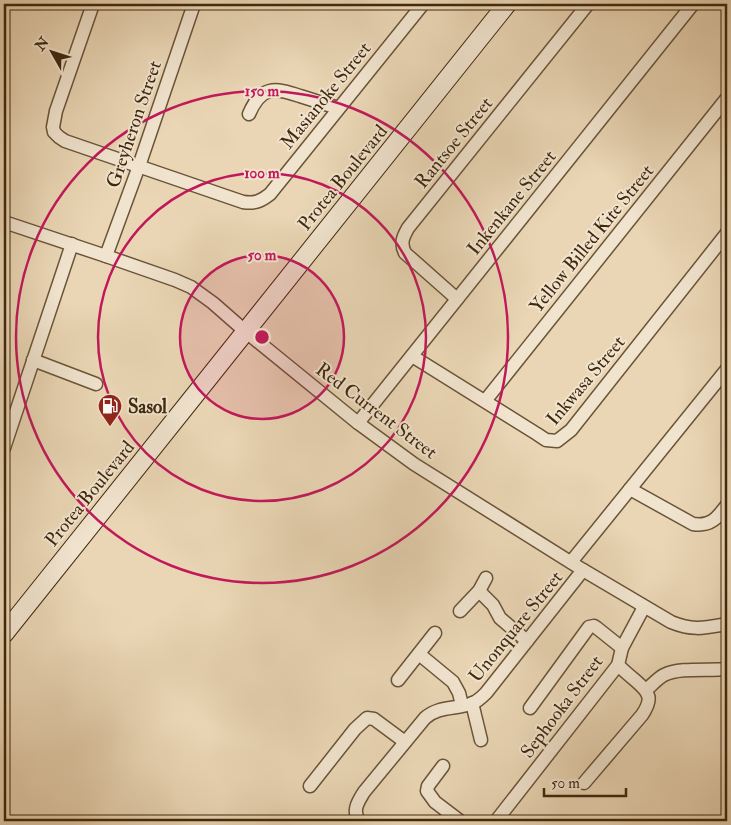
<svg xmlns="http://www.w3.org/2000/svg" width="731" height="825" font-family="'IM FELL Double Pica',serif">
  <rect width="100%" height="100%" fill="#ead6b5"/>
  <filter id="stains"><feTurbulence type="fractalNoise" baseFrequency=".004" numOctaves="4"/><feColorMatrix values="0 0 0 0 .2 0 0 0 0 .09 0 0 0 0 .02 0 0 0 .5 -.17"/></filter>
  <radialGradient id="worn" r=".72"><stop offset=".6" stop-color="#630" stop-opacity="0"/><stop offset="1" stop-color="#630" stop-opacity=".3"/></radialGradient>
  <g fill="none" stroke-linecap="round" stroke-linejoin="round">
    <defs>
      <g id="street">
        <path d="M 93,4 L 56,111 L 53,127 L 54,132 L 59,137 L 65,141 L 243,202 C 255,204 261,201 270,194 L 423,4"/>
        <path d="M 249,114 C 261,86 274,87 300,96 C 313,100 325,104 338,108"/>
        <path d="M 4,222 L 106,256 L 175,280 L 191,287 L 213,303 L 245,331 L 358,423 L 414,464 L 583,570 L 671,622 C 693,631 704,628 727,624"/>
        <polyline points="106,256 139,166 194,4"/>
        <path d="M 457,299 L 405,253 C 400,243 403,237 408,228 L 588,4"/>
        <polyline points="412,356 537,434 546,440 557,441 571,430 727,233"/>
        <polyline points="33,360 96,384"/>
        <polyline points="485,401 727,98"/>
        <polyline points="358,423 693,4"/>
        <polyline points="4,448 72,244"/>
        <path d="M 630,489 L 693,524 C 711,527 718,517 727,505"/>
        <polyline points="571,562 727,369"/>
        <polyline points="479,591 493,605 500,618 527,641"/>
        <polyline points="460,611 479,591 486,578"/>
        <polyline points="419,654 453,682 459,693 462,705"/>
        <polyline points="398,680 435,633"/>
        <path d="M 646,690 C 652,685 658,678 664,675 C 680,667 709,671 727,669"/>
        <polyline points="472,703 481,740"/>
        <polyline points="530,708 589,627 594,626 597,628 622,648"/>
        <polyline points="443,766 428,786 427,791 435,802 460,821"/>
        <path d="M 584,783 L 642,715 C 653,699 650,693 636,681 C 630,676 624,671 618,665"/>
        <polyline points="310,786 355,729 367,718 374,719 405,742"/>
        <path d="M 359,821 C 352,810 358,802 364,792 L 425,718 C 440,705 456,710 473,703 C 478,701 482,697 486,693 L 583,570"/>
        <polyline points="496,821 618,665 622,648 644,607"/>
      </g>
      <polyline id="secondary" points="4,634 507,4"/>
    </defs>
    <!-- street casing -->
    <use href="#street" stroke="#6a5438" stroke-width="15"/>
    <!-- secondary casing -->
    <use href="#secondary" stroke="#40280e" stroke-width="20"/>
    <!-- street -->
    <use href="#street" stroke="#f1e4cf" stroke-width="12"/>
    <!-- secondary -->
    <use href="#secondary" stroke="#f1e4cf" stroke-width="18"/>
  </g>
  <!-- distance rings -->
  <circle cx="262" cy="337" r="82" fill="#c2185b" fill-opacity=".12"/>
  <g fill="none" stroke="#c2185b" stroke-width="2.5">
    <circle cx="262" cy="337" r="82"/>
    <circle cx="262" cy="337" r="164"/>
    <circle cx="262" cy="337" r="246"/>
  </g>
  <!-- icons -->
  <defs>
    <symbol id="fuel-pin" viewBox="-11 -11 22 30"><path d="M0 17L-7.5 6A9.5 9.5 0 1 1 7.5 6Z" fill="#8f2418" stroke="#f1e4cf"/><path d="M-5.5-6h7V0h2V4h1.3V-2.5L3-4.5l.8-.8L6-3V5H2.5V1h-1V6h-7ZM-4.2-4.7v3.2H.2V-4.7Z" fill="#fff"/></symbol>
  </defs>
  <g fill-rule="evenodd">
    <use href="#fuel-pin" x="96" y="392" width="28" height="38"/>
  </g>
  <g text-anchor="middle" stroke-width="4" stroke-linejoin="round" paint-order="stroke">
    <!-- street labels -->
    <g font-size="19" fill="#40280e" stroke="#f1e4cf">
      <text transform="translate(325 95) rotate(-51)" y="7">Masianoke Street</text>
      <text transform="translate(133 124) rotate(-71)" y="7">Greyheron Street</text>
      <text transform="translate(453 142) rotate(-51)" y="7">Rantsoe Street</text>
      <text transform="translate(342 177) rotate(-51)" y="7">Protea Boulevard</text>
      <text transform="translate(511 202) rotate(-51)" y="7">Inkenkane Street</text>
      <text transform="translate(591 238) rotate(-51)" y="7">Yellow Billed Kite Street</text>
      <text transform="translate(585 380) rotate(-50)" y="7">Inkwasa Street</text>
      <text transform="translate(377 410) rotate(37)" y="7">Red Current Street</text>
      <text transform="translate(89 493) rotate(-51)" y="7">Protea Boulevard</text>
      <text transform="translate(515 626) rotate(-51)" y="7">Unonquare Street</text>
      <text transform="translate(561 706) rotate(-53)" y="7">Sephooka Street</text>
    </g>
    <!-- poi labels -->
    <g font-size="19" font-weight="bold" fill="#40280e" stroke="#f1e4cf" text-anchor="start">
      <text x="128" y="413">Sasol</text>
    </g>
  </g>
  <circle cx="262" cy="337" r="8" fill="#c2185b" stroke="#f1e4cf" stroke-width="2.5"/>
  <g font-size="15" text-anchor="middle" font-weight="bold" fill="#c2185b" stroke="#f1e4cf" stroke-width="4" stroke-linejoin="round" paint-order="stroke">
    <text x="262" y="96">150 m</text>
    <text x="262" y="178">100 m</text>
    <text x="262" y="260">50 m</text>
  </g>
  <!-- margin -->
  <rect width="731" height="825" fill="none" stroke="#ead6b5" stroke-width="20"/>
  <rect x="5" y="5" width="721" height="815" fill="none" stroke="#40280e" stroke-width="2.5"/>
  <rect x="10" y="10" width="711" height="805" fill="none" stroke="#40280e"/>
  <!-- north arrow -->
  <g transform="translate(52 52) rotate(309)" stroke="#f1e4cf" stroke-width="4" paint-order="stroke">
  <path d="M0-4L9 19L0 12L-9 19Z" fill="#40280e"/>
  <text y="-8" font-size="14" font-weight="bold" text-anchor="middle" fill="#40280e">N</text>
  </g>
  <!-- scale -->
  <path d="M544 788v8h82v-8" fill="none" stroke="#40280e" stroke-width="2.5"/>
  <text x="551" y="788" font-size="15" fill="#40280e" stroke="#f1e4cf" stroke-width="4" paint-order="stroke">50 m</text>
  <rect width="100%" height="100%" filter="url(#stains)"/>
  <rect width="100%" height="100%" fill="url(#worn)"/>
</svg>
